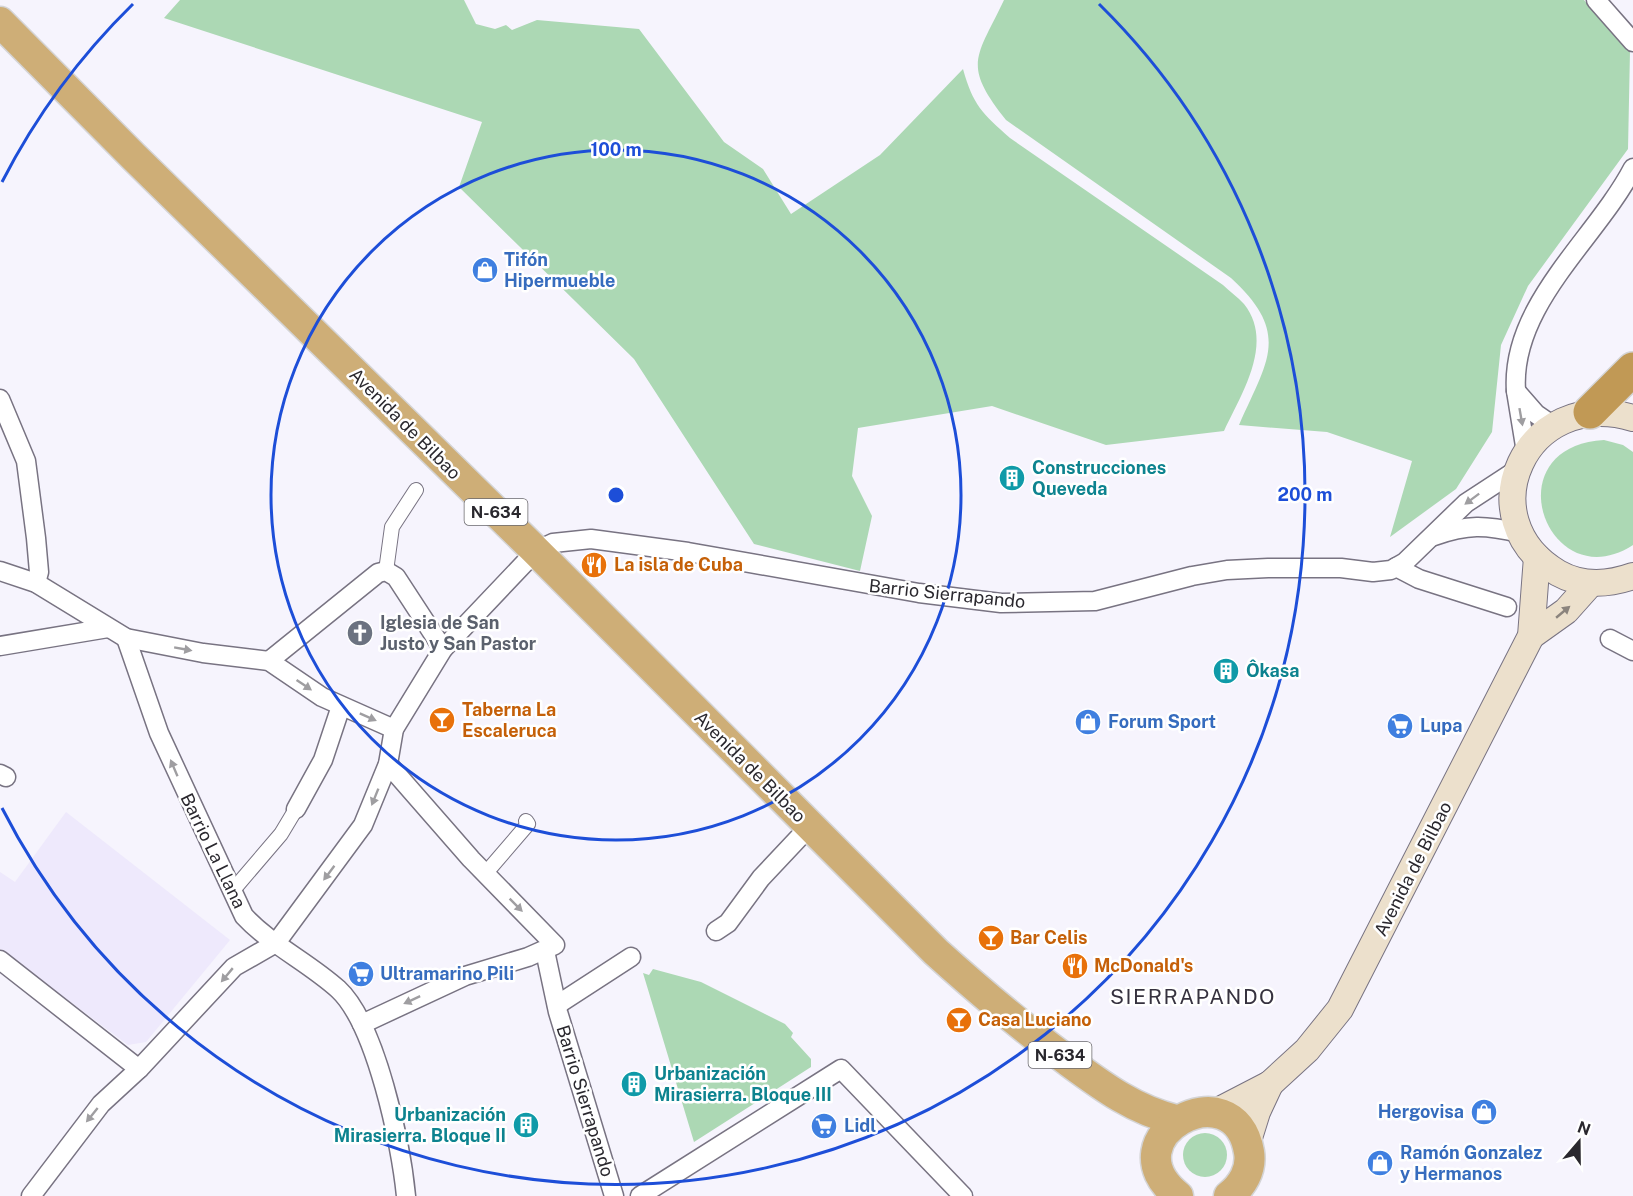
<svg xmlns="http://www.w3.org/2000/svg" width="1633" height="1196" font-family="'Public Sans',sans-serif">
  <rect width="100%" height="100%" fill="#f6f4fd"/>
  <!-- built -->
  <polygon fill="#eee9fc" points="66,812 230,940 146,1042 128,1045 0,949 0,872 15,882"/>
  <!-- green -->
  <g fill="#acd8b4">
    <path d="M 180,0 L 464,0 L 476,24 L 495,29 L 506,25 L 512,30 L 537,20 L 639,29 L 724,142 L 763,169 L 791,214 L 880,155 L 963,69 C 973,105 982,113 1010,138 L 1223,285 C 1229,291 1238,297 1244,304 C 1275,343 1241,394 1224,431 L 1106,445 L 992,406 L 858,428 L 852,476 L 872,516 L 860,571 L 754,544 L 634,359 L 459,187 L 482,122 L 164,18 Z"/>
    <path d="M 1004,0 L 1584,0 L 1630,51 L 1628,149 L 1528,286 L 1501,345 L 1492,432 L 1456,489 L 1390,537 L 1412,461 L 1327,432 L 1239,425 C 1267,361 1292,334 1231,278 L 1006,120 C 962,64 976,59 1004,0 Z"/>
    <path d="M 1604,440 L 1623,445 L 1633,452 L 1633,545 C 1548,600 1491,447 1604,440 Z"/>
    <polygon points="653,969 701,982 785,1024 793,1033 791,1037 811,1059 811,1067 694,1142 643,973 649,975"/>
    <circle cx="1205" cy="1155" r="22"/>
  </g>
  <g fill="none" stroke-linecap="round" stroke-linejoin="round">
    <defs>
      <g id="pedestrian">
        <polyline points="386,571 392,527 416,490"/>
        <polyline points="485,874 528,824 526,821"/>
        <polyline points="234,889 281,834 296,809"/>
      </g>
      <g id="minor">
        <polyline points="1596,0 1633,42"/>
        <path d="M 1516,391 C 1510,305 1596,239 1633,168"/>
        <polyline points="0,399 26,461 36,538 39,572 36,583"/>
        <polyline points="1526,452 1516,391 1536,414 1552,425"/>
        <path d="M 1434,536 C 1468,524 1485,525 1520,533"/>
        <polyline points="1396,567 1419,579 1507,607"/>
        <polyline points="0,571 36,583 126,638 203,653 269,661 322,697 394,729"/>
        <path d="M 126,638 L 159,733 L 244,916 C 271,945 308,962 338,989 C 376,1024 401,1144 406,1196"/>
        <polyline points="1610,639 1633,651"/>
        <polyline points="0,646 108,628"/>
        <polyline points="269,661 378,573 386,571 396,577 443,649"/>
        <polyline points="0,774 6,777"/>
        <polyline points="296,809 323,760 341,706"/>
        <polyline points="716,931 728,923 761,878 809,827"/>
        <polyline points="545,951 558,1012 614,1196"/>
        <polyline points="0,960 139,1069"/>
        <polyline points="557,1005 631,957"/>
        <polyline points="362,1024 465,976 528,957 555,945 471,859 388,764"/>
        <polyline points="31,1196 101,1104 139,1069 234,967 276,943 363,825 388,764 394,729 443,649 536,551 553,543 591,539 688,552 919,593 1001,603 1095,601 1192,576 1227,570 1268,568 1341,568 1373,572 1391,570 1405,562 1466,503 1518,469"/>
        <polyline points="640,1196 841,1069 963,1196"/>
      </g>
      <g id="secondary">
        <path d="M 1633,418 C 1525,386 1466,519 1558,573 C 1581,586 1608,585 1633,576"/>
        <polyline points="1531,636 1566,611 1591,583"/>
        <polyline points="1214,1113 1270,1084 1307,1050 1340,1009 1531,636 1537,557"/>
        <polyline points="1247,1144 1257,1112 1270,1084"/>
      </g>
      <g id="trunk">
        <path d="M 0,22 L 133,156 L 536,551 L 936,952 C 978,990 1022,1027 1068,1061 C 1102,1086 1134,1110 1176,1120"/>
        <path d="M 1178,1196 C 1105,1137 1235,1066 1249,1152 C 1252,1170 1242,1186 1229,1196"/>
      </g>
      <polyline id="motorway" points="1590,412 1633,369"/>
    </defs>
    <!-- pedestrian casing -->
    <use href="#pedestrian" stroke="#787382" stroke-width="16"/>
    <!-- minor casing -->
    <use href="#minor" stroke="#787382" stroke-width="21"/>
    <!-- secondary casing -->
    <use href="#secondary" stroke="#787382" stroke-width="28"/>
    <!-- trunk casing -->
    <use href="#trunk" stroke="#d4d4d5" stroke-width="33"/>
    <!-- motorway casing -->
    <use href="#motorway" stroke="#d4d4d5" stroke-width="36"/>
    <!-- pedestrian -->
    <use href="#pedestrian" stroke="#fff" stroke-width="14"/>
    <!-- minor -->
    <use href="#minor" stroke="#fff" stroke-width="18"/>
    <!-- secondary -->
    <use href="#secondary" stroke="#ece0cc" stroke-width="26"/>
    <!-- trunk -->
    <use href="#trunk" stroke="#ceae77" stroke-width="30"/>
    <!-- motorway -->
    <use href="#motorway" stroke="#c19955" stroke-width="33"/>
  </g>
  <!-- one-way arrows -->
  <defs><path id="oneway-solid" d="M-6-.8H1V-3.2L6.5 0L1 3.2V.8H-6Z" transform="scale(1.5)"/></defs>
  <g fill="#9f9ea1">
    <use href="#oneway-solid" transform="translate(1521 417) rotate(80)"/>
    <use href="#oneway-solid" transform="translate(1472 499) rotate(143)"/>
    <use href="#oneway-solid" transform="translate(183 649) rotate(10)"/>
    <use href="#oneway-solid" transform="translate(304 685) rotate(34)"/>
    <use href="#oneway-solid" transform="translate(368 717) rotate(24)"/>
    <use href="#oneway-solid" transform="translate(174 768) rotate(-113)"/>
    <use href="#oneway-solid" transform="translate(375 797) rotate(112)"/>
    <use href="#oneway-solid" transform="translate(329 873) rotate(127)"/>
    <use href="#oneway-solid" transform="translate(516 905) rotate(45)"/>
    <use href="#oneway-solid" transform="translate(227 975) rotate(130)"/>
    <use href="#oneway-solid" transform="translate(412 1000) rotate(155)"/>
    <use href="#oneway-solid" transform="translate(92 1115) rotate(129)"/>
  </g>
  <use fill="#8b847d" href="#oneway-solid" transform="translate(1563 612) rotate(-40)"/>
  <!-- distance rings -->
  <g fill="none" stroke="#1d4ed8" stroke-width="3">
    <circle cx="616" cy="495" r="345"/>
    <path d="M2 182A689 689 0 0 1 133 4M1099 4A689 689 0 1 1 2 808"/>
  </g>
  <!-- icons -->
  <defs>
    <symbol id="shop-disc" viewBox="-11 -11 22 22"><circle r="9.5" fill="#3f7fe0" stroke="#fff"/><path d="M-5-2.5h2.3a2.7 3.5 0 0 1 5.4 0H5L5.5 6h-11ZM-1.5-2.5h3a1.5 2.3 0 0 0-3 0Z" fill="#fff"/></symbol>
    <symbol id="building-disc" viewBox="-11 -11 22 22"><circle r="9.5" fill="#0f9aa8" stroke="#fff"/><path d="M-4-6H4V6H1V3H-1V6H-4ZM-2.5-4.3h1.7v1.8h-1.7ZM.8-4.3h1.7v1.8H.8ZM-2.5-1h1.7V.8h-1.7ZM.8-1h1.7V.8H.8Z" fill="#fff"/></symbol>
    <symbol id="restaurant-disc" viewBox="-11 -11 22 22"><circle r="9.5" fill="#e8710a" stroke="#fff"/><path d="M-5-6h1v4h1v-4h1v4h1v-4h1v5L-1.5 .5V6h-2V.5L-5-1ZM5-6V6H3V1.5H1.5Q1.5-4 5-6Z" fill="#fff"/></symbol>
    <symbol id="church-disc" viewBox="-11 -11 22 22"><circle r="9.5" fill="#6b7280" stroke="#fff"/><path d="M-1.2-6h2.4v3.5h3.3v2.4h-3.3V6h-2.4V-.1h-3.3v-2.4h3.3Z" fill="#fff"/></symbol>
    <symbol id="bar-disc" viewBox="-11 -11 22 22"><circle r="9.5" fill="#e8710a" stroke="#fff"/><path d="M-6-5H6L.8 .8V4.5H3.5V6h-7V4.5H-.8V.8Z" fill="#fff"/></symbol>
    <symbol id="supermarket-disc" viewBox="-11 -11 22 22"><circle r="9.5" fill="#3f7fe0" stroke="#fff"/><path d="M-6-5.5h2.5l.6 2H6L4.5 2H-2.5L-4.4-4H-6ZM-1.5 3.2a1.3 1.3 0 1 0 .1 0ZM3 3.2a1.3 1.3 0 1 0 .1 0Z" fill="#fff"/></symbol>
  </defs>
  <g fill-rule="evenodd">
    <use href="#shop-disc" x="470" y="255" width="30" height="30"/>
    <use href="#building-disc" x="997" y="463" width="30" height="30"/>
    <use href="#restaurant-disc" x="579" y="550" width="30" height="30"/>
    <use href="#church-disc" x="345" y="618" width="30" height="30"/>
    <use href="#building-disc" x="1211" y="656" width="30" height="30"/>
    <use href="#bar-disc" x="427" y="705" width="30" height="30"/>
    <use href="#shop-disc" x="1073" y="707" width="30" height="30"/>
    <use href="#supermarket-disc" x="1385" y="711" width="30" height="30"/>
    <use href="#bar-disc" x="976" y="923" width="30" height="30"/>
    <use href="#restaurant-disc" x="1060" y="951" width="30" height="30"/>
    <use href="#supermarket-disc" x="346" y="959" width="30" height="30"/>
    <use href="#bar-disc" x="944" y="1005" width="30" height="30"/>
    <use href="#building-disc" x="619" y="1069" width="30" height="30"/>
    <use href="#shop-disc" x="1469" y="1097" width="30" height="30"/>
    <use href="#building-disc" x="511" y="1110" width="30" height="30"/>
    <use href="#supermarket-disc" x="809" y="1111" width="30" height="30"/>
    <use href="#shop-disc" x="1365" y="1148" width="30" height="30"/>
  </g>
  <g text-anchor="middle" stroke-width="5" stroke-linejoin="round" paint-order="stroke">
    <!-- shield labels -->
    <g fill="#fff" stroke="#6a686d" stroke-width="1.5">
      <rect x="464.5" y="499" width="63" height="26" rx="4.5"/>
      <rect x="1028.5" y="1042" width="63" height="26" rx="4.5"/>
    </g>
    <g font-size="16" font-weight="bold" fill="#2a282e">
      <text x="496" y="518">N-634</text>
      <text x="1060" y="1061">N-634</text>
    </g>
    <!-- shop labels -->
    <g font-size="18" font-weight="bold" fill="#366cbe" stroke="#fff" text-anchor="start">
      <text x="504" y="266">Tifón<tspan x="504" dy="21">Hipermueble</tspan></text>
      <text x="1108" y="728">Forum Sport</text>
      <text x="1420" y="732">Lupa</text>
      <text x="380" y="980">Ultramarino Pili</text>
      <text x="1464" y="1118" text-anchor="end">Hergovisa</text>
      <text x="844" y="1132">Lidl</text>
      <text x="1400" y="1159">Ramón Gonzalez<tspan x="1400" dy="21">y Hermanos</tspan></text>
    </g>
    <!-- street labels -->
    <g font-size="18" fill="#2a282e" stroke="#fff">
      <text transform="translate(405 424) rotate(45)" y="6">Avenida de Bilbao</text>
      <text transform="translate(947 594) rotate(6)" y="6">Barrio Sierrapando</text>
      <text transform="translate(750 767) rotate(45)" y="6">Avenida de Bilbao</text>
      <text transform="translate(213 851) rotate(64)" y="6">Barrio La Llana</text>
      <text transform="translate(1413 869) rotate(-63)" y="6">Avenida de Bilbao</text>
      <text transform="translate(585 1101) rotate(73)" y="6">Barrio Sierrapando</text>
    </g>
    <!-- culture labels -->
    <g font-size="18" font-weight="bold" fill="#0d838f" stroke="#fff" text-anchor="start">
      <text x="1032" y="474">Construcciones<tspan x="1032" dy="21">Queveda</tspan></text>
      <text x="1246" y="677">Ôkasa</text>
      <text x="654" y="1080">Urbanización<tspan x="654" dy="21">Mirasierra. Bloque III</tspan></text>
      <text x="506" y="1121" text-anchor="end">Urbanización<tspan x="506" dy="21">Mirasierra. Bloque II</tspan></text>
    </g>
    <!-- food labels -->
    <g font-size="18" font-weight="bold" fill="#c56008" stroke="#fff" text-anchor="start">
      <text x="614" y="571">La isla de Cuba</text>
      <text x="462" y="716">Taberna La<tspan x="462" dy="21">Escaleruca</tspan></text>
      <text x="1010" y="944">Bar Celis</text>
      <text x="1094" y="972">McDonald's</text>
      <text x="978" y="1026">Casa Luciano</text>
    </g>
    <!-- worship labels -->
    <g font-size="18" font-weight="bold" fill="#5b616d" stroke="#fff" text-anchor="start">
      <text x="380" y="629">Iglesia de San<tspan x="380" dy="21">Justo y San Pastor</tspan></text>
    </g>
    <!-- quarter labels -->
    <g font-size="21" letter-spacing="1.5" fill="#36323f" stroke="#fff">
      <text x="1193" y="1004">SIERRAPANDO</text>
    </g>
  </g>
  <circle cx="616" cy="495" r="9" fill="#1d4ed8" stroke="#fff" stroke-width="3"/>
  <g font-size="18" text-anchor="middle" font-weight="bold" fill="#1d4ed8" stroke="#fff" stroke-width="5" stroke-linejoin="round" paint-order="stroke">
    <text x="616" y="156">100 m</text>
    <text x="1305" y="501">200 m</text>
  </g>
  <!-- north arrow -->
  <g transform="translate(1579 1142) rotate(20)" stroke="#ffffff" stroke-width="4.5" paint-order="stroke">
  <path d="M0-4.5L10 22L0 15L-10 22Z" fill="#2a282e"/>
  <text y="-9" font-size="16" font-weight="bold" text-anchor="middle" fill="#2a282e">N</text>
  </g>
</svg>
